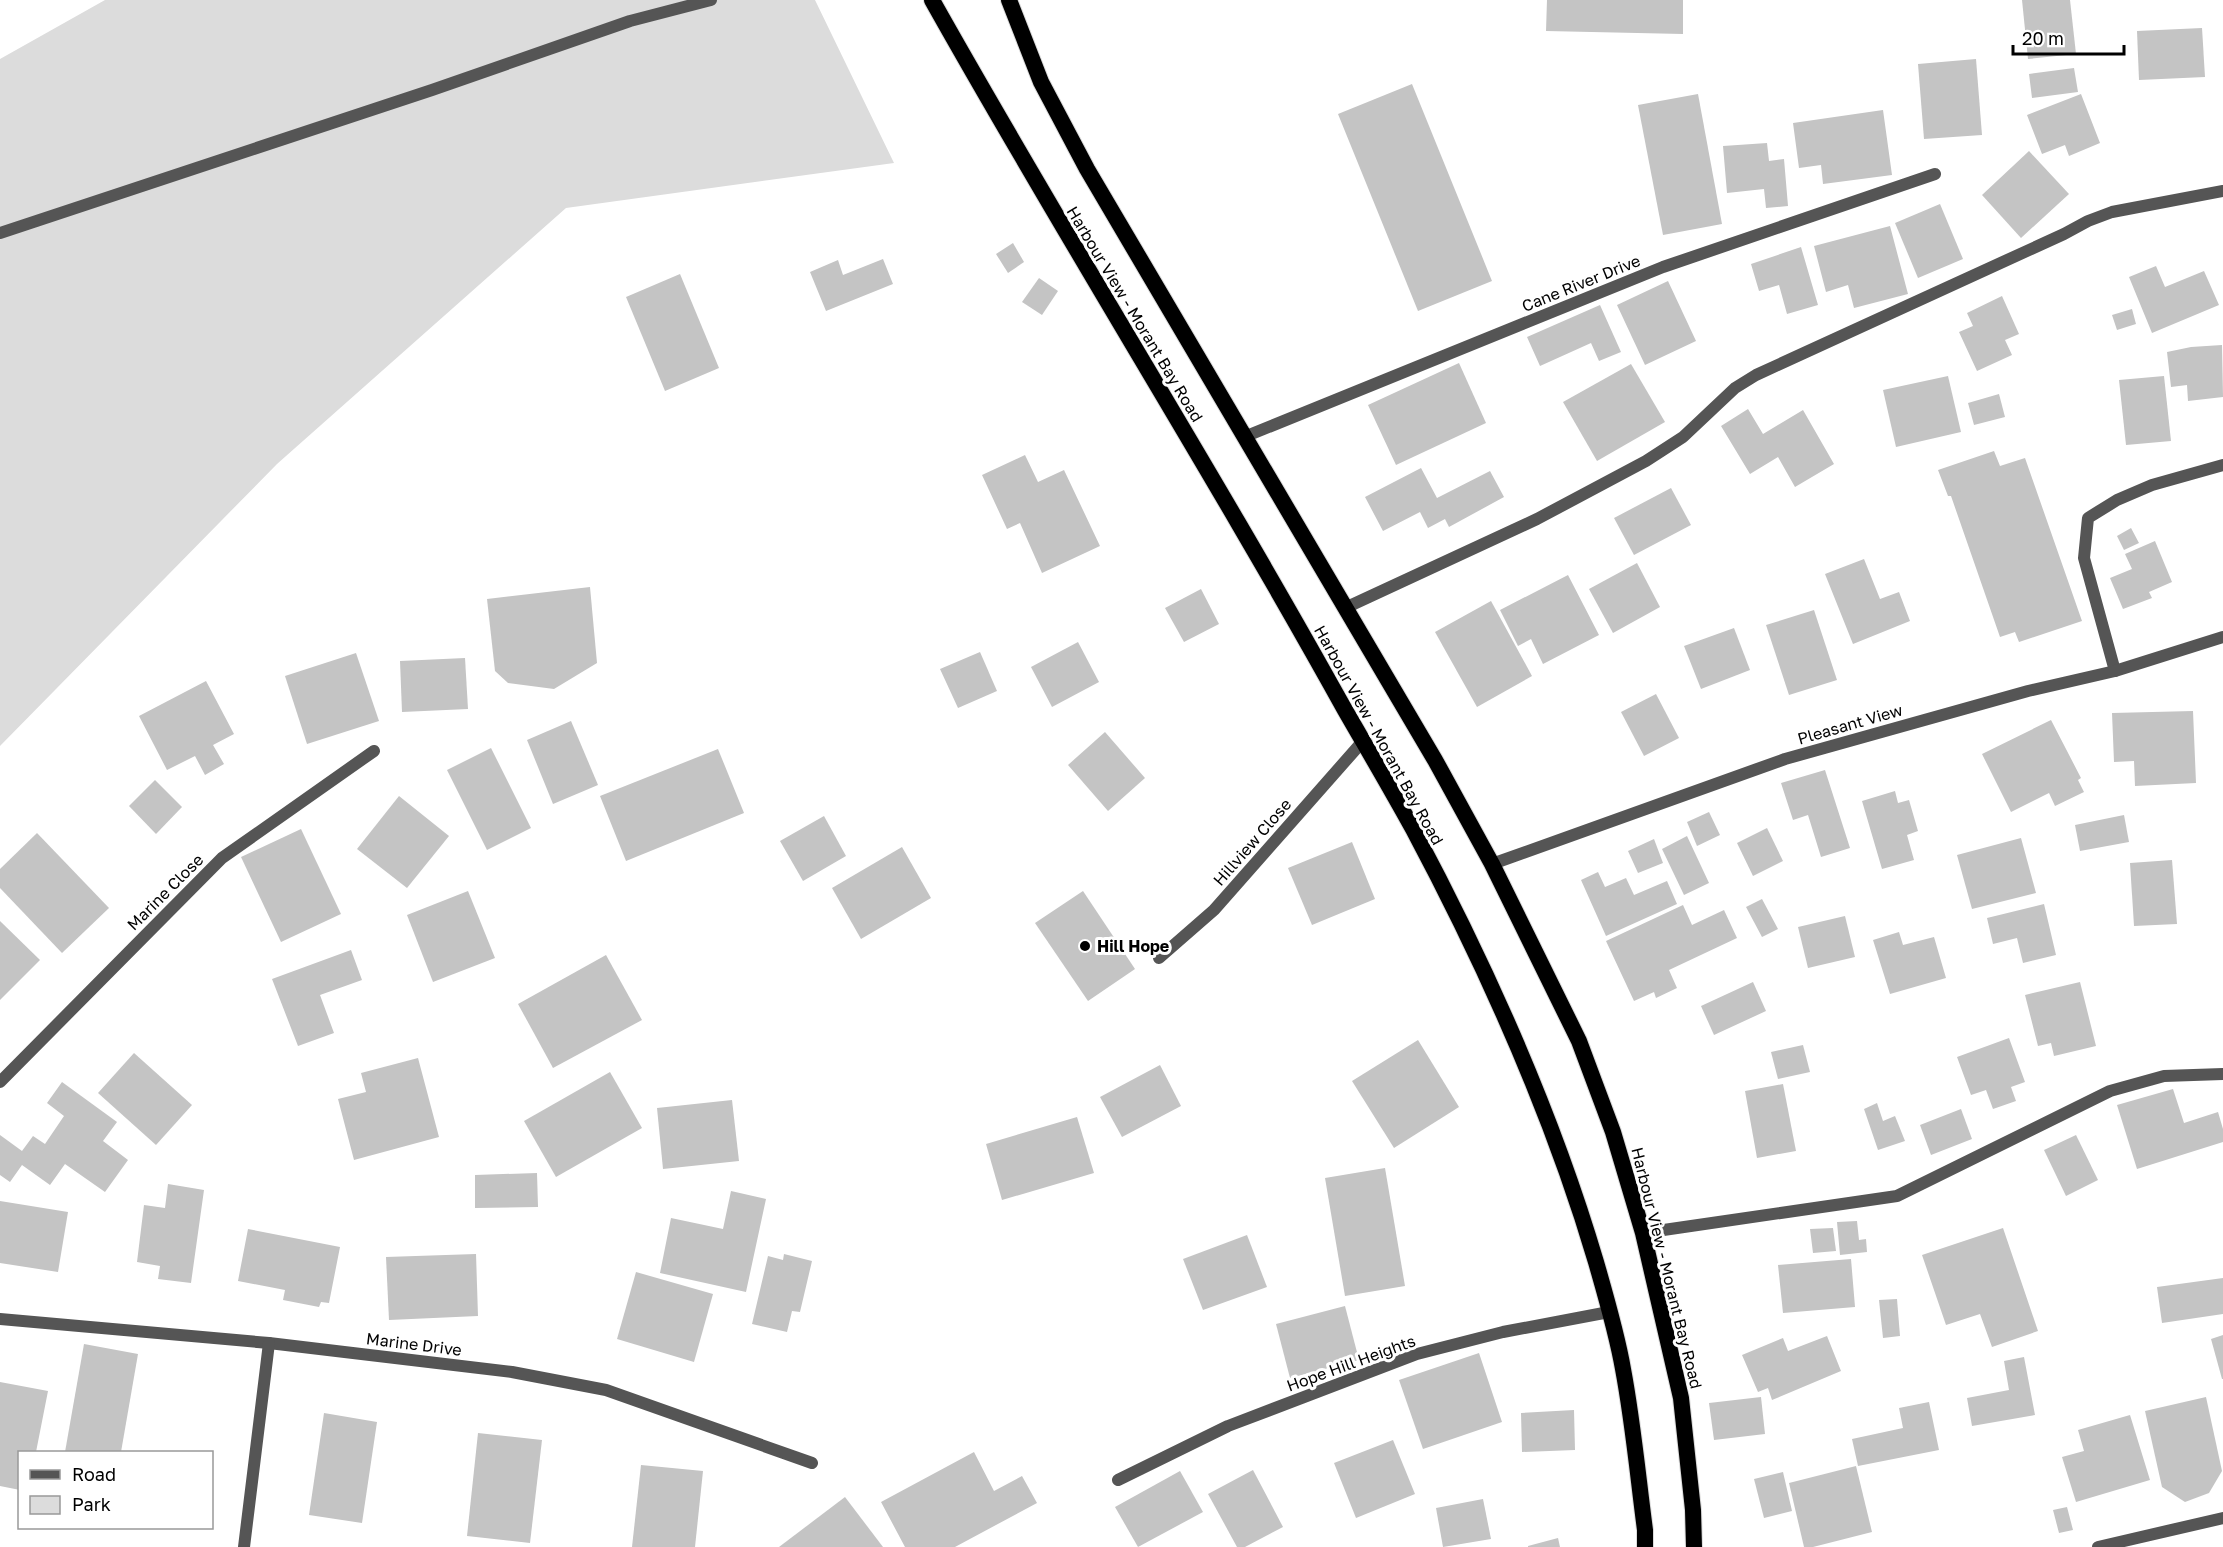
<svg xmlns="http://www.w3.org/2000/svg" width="2223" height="1547" font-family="'Golos Text',sans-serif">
  <rect width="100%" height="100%" fill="#fff"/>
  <!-- green -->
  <polygon fill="#dcdcdc" points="105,0 815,0 894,163 566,208 277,464 0,746 0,59"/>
  <!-- building -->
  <g fill="#c4c4c4">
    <polygon points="1547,0 1683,0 1683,34 1546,31"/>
    <polygon points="2022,0 2070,0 2076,54 2028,59"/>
    <polygon points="2202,28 2205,77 2139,80 2137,31"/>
    <polygon points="1976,59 1982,135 1924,139 1918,64"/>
    <polygon points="2074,68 2078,92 2032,98 2029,74"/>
    <polygon points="1412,84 1492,281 1418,311 1338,114"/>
    <polygon points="1698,94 1722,224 1663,235 1638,105"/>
    <polygon points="2081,94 2100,143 2069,156 2065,145 2042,154 2027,115"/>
    <polygon points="1883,110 1892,175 1823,184 1821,165 1799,168 1793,123"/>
    <polygon points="1767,143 1769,161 1784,159 1788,206 1766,208 1764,189 1727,193 1723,146"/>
    <polygon points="2029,151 2069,194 2021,238 1982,195"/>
    <polygon points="1940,204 1963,259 1918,278 1895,223"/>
    <polygon points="1890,226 1908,294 1854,308 1848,285 1826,292 1814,246"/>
    <polygon points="1013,243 1024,262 1008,273 996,254"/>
    <polygon points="1801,247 1818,305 1787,314 1779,285 1759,291 1751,264"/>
    <polygon points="883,259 893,284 826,311 810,272 838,260 843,275"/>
    <polygon points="2156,266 2165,287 2204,271 2219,305 2152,333 2129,277"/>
    <polygon points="680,274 719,368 665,391 626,297"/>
    <polygon points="1039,278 1058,291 1042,315 1022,302"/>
    <polygon points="1668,281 1696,341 1645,365 1617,305"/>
    <polygon points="2002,296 2019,334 2005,340 2012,355 1977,371 1959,332 1973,326 1967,313"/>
    <polygon points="1600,305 1621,352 1599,361 1591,343 1540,366 1527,337"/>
    <polygon points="2132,309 2136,324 2117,330 2112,315"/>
    <polygon points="2222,345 2223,397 2188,401 2187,385 2171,387 2167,352 2191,347"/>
    <polygon points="1459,363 1486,423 1396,465 1368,405"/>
    <polygon points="1631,364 1665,422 1597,461 1563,402"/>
    <polygon points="1948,376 1961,432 1896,447 1883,390"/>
    <polygon points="2164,376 2171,441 2126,445 2119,380"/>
    <polygon points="1999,394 2005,417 1974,425 1968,403"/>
    <polygon points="1748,409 1763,434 1803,410 1834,464 1795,487 1778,457 1750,474 1721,426"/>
    <polygon points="1994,451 2000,466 2025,458 2082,621 2019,642 2015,632 2000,637 1951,496 1948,496 1938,470"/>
    <polygon points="1025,455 1038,482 1064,470 1100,546 1042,573 1020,523 1007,529 982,475"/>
    <polygon points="1421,468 1437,498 1490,471 1504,497 1449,527 1445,519 1428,528 1420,512 1383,531 1365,497"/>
    <polygon points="1671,488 1691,525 1634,555 1614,518"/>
    <polygon points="2131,528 2139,543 2124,550 2117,536"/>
    <polygon points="2155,541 2172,582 2149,592 2152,598 2123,609 2110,578 2132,569 2125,554"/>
    <polygon points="1864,559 1880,599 1899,592 1910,621 1853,644 1825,574"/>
    <polygon points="1637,563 1660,607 1613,633 1589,589"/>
    <polygon points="1568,575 1599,635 1543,664 1531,639 1518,646 1500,610"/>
    <polygon points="590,587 597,663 554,689 508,683 495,671 487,599"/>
    <polygon points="1201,589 1219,624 1184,642 1165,608"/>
    <polygon points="1491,601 1532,676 1477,707 1435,632"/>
    <polygon points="1814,610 1837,680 1789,695 1766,625"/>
    <polygon points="1734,628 1750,670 1701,689 1684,646"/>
    <polygon points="1078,642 1099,682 1052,707 1031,667"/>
    <polygon points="980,652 997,691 958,708 940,669"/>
    <polygon points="356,653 379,721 307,744 285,676"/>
    <polygon points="465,658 468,709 402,712 400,661"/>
    <polygon points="206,681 234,734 213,745 224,764 205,775 195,756 167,770 139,716"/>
    <polygon points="1656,694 1679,738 1644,756 1621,712"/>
    <polygon points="2193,711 2196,783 2135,786 2134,761 2114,762 2112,713"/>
    <polygon points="2051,720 2081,778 2078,780 2084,792 2055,806 2049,793 2011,812 1982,754"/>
    <polygon points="571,721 598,785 553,804 527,740"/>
    <polygon points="1105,732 1145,778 1108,811 1068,765"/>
    <polygon points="491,748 531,828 487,850 447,770"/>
    <polygon points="718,749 744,813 626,861 600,796"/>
    <polygon points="1825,770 1850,848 1821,857 1808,815 1793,820 1781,783"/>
    <polygon points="155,780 182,807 156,834 129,806"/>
    <polygon points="1895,791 1898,803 1909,800 1918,831 1907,835 1914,860 1882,869 1862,801"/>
    <polygon points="399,796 449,836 407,888 357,849"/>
    <polygon points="1709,812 1720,835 1697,846 1687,822"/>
    <polygon points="2124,815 2129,842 2080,851 2075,825"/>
    <polygon points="824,816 846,856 803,881 780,841"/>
    <polygon points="1767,828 1783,861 1753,876 1737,843"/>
    <polygon points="301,829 341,914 281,942 241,857"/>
    <polygon points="37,833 109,908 62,953 0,888 0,869"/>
    <polygon points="1687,836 1709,883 1684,895 1662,849"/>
    <polygon points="2021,838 2036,893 1972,909 1957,855"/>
    <polygon points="1654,839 1663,863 1638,873 1628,851"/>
    <polygon points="1352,842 1375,899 1312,925 1288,868"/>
    <polygon points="902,847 931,898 861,939 832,888"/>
    <polygon points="2172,860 2177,924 2134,926 2130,863"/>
    <polygon points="1598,872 1605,887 1626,878 1634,895 1667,881 1677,904 1606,936 1581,880"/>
    <polygon points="468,891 495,958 433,982 407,915"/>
    <polygon points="1083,891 1135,969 1088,1001 1035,923"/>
    <polygon points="1762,899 1778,929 1762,937 1746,907"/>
    <polygon points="2044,904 2056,955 2023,963 2017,938 1993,944 1987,918"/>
    <polygon points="1683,905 1692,925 1724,910 1737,938 1669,970 1677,988 1656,998 1654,992 1634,1001 1606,941"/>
    <polygon points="1845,916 1855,957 1808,968 1798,927"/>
    <polygon points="0,921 40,960 0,1000"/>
    <polygon points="1899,932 1903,945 1934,937 1946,978 1890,994 1873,940"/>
    <polygon points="351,950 362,980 320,995 334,1033 298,1046 272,979"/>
    <polygon points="606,955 642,1020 553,1068 518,1004"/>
    <polygon points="1753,982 1766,1011 1714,1035 1701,1006"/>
    <polygon points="2080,982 2096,1046 2054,1056 2051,1043 2038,1046 2025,995"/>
    <polygon points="2009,1038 2025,1082 2011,1087 2016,1101 1993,1109 1986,1090 1971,1095 1957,1057"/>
    <polygon points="1418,1040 1459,1107 1394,1148 1352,1081"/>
    <polygon points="1803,1045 1810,1072 1778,1079 1771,1052"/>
    <polygon points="134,1053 192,1105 156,1145 98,1093"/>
    <polygon points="418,1058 439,1137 354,1160 338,1099 366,1092 361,1073"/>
    <polygon points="1160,1065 1181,1106 1122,1137 1100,1097"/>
    <polygon points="610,1072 642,1128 556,1177 524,1121"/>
    <polygon points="62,1082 117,1122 103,1141 128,1160 105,1192 65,1164 50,1185 22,1165 10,1182 0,1175 0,1135 22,1151 33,1136 45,1144 64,1116 47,1103"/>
    <polygon points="1783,1084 1796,1151 1757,1158 1745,1091"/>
    <polygon points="2173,1089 2184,1123 2218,1112 2223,1129 2223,1142 2137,1169 2117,1105"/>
    <polygon points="732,1100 739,1161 663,1169 657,1108"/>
    <polygon points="1877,1103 1883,1121 1895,1116 1905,1141 1878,1150 1864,1109"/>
    <polygon points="1961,1109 1972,1139 1931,1155 1920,1125"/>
    <polygon points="1077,1117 1094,1173 1002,1200 986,1144"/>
    <polygon points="2076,1135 2098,1180 2066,1196 2044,1150"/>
    <polygon points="1385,1168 1405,1286 1345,1296 1325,1178"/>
    <polygon points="537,1173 538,1207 475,1208 475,1175"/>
    <polygon points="168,1184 204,1190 191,1283 158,1279 160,1266 137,1262 144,1205 165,1208"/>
    <polygon points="731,1191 766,1199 746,1292 660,1273 671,1218 723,1229"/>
    <polygon points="0,1201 68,1212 58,1272 0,1263"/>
    <polygon points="1857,1221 1859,1240 1866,1239 1867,1252 1840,1255 1837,1222"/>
    <polygon points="1833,1228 1836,1251 1813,1253 1810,1229"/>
    <polygon points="2003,1228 2038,1331 1992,1347 1980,1314 1946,1325 1922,1255"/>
    <polygon points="248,1229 340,1247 329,1303 321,1302 319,1307 283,1300 285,1290 238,1281"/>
    <polygon points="1247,1235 1267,1287 1203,1310 1183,1259"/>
    <polygon points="476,1254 478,1316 389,1320 386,1257"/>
    <polygon points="784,1254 812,1261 800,1312 792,1311 787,1332 752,1324 768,1256 783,1260"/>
    <polygon points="1851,1259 1855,1307 1783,1313 1778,1265"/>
    <polygon points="636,1272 713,1294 694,1362 617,1339"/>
    <polygon points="2223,1278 2223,1314 2162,1323 2157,1287"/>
    <polygon points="1897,1299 1900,1336 1883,1338 1879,1300"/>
    <polygon points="1345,1306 1359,1360 1290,1378 1276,1324"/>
    <polygon points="2223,1335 2223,1379 2222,1379 2211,1339"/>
    <polygon points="1827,1336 1841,1371 1772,1400 1768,1388 1758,1392 1742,1355 1783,1338 1788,1351"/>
    <polygon points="84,1344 138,1354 121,1452 65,1452"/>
    <polygon points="1479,1353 1502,1422 1423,1449 1399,1380"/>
    <polygon points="2024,1357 2035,1415 1972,1426 1967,1398 2009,1390 2004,1361"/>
    <polygon points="0,1382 48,1391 36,1452 20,1452 20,1490 0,1486"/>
    <polygon points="1761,1397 1765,1434 1714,1440 1709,1403"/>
    <polygon points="2206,1397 2222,1471 2209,1493 2185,1502 2162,1487 2145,1411"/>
    <polygon points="1929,1402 1939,1450 1858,1466 1852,1439 1903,1428 1899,1408"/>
    <polygon points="1574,1410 1575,1450 1522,1452 1521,1413"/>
    <polygon points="324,1413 377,1422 362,1523 309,1515"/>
    <polygon points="2130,1415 2150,1480 2076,1502 2062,1457 2084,1451 2078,1430"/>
    <polygon points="478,1433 542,1440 530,1543 467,1536"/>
    <polygon points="1393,1440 1415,1494 1356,1518 1334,1463"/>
    <polygon points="974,1452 994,1491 1022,1476 1037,1503 955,1547 905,1547 881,1502"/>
    <polygon points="641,1465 703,1471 695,1547 632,1547"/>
    <polygon points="1856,1466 1872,1532 1813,1547 1804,1547 1789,1483"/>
    <polygon points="1253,1470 1283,1527 1245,1547 1237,1547 1208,1494"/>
    <polygon points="1180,1471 1203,1512 1138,1547 1115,1507"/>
    <polygon points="1783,1472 1792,1511 1764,1518 1754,1479"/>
    <polygon points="845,1497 883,1547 779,1547"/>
    <polygon points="1483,1499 1491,1539 1443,1547 1436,1508"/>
    <polygon points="2067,1507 2073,1530 2059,1533 2053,1510"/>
    <polygon points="1558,1538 1560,1547 1528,1547 1528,1546"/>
  </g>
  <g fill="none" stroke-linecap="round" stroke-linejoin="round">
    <defs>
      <g id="trunk">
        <path d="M 932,0 C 1066,239 1212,470 1345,710 C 1368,750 1391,789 1413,829 C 1486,966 1552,1113 1596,1262 C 1606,1297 1617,1334 1623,1369 C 1633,1422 1638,1477 1645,1530 L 1645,1547"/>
        <polyline points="1009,0 1041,82 1087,169 1435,760 1492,864 1579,1041 1613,1132 1643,1233 1681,1398 1693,1510 1694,1547"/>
      </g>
    </defs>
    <!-- trunk casing -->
    <use href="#trunk" stroke="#dbdbdb" stroke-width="18"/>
    <!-- service -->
    <polyline stroke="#555" stroke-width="12" points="0,233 432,90 630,21 711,0"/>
    <!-- minor -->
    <g stroke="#555" stroke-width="12">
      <polyline points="1244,437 1663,267 1935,174"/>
      <polyline points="1345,608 1537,519 1646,461 1683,437 1735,388 1756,375 2064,234 2088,221 2112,212 2223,191"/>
      <polyline points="2115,671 2084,558 2088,518 2117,500 2152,485 2223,465"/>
      <polyline points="1492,864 1785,759 2028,691 2115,671 2223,637"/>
      <polyline points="1159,958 1214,910 1363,741"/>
      <polyline points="0,1082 222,858 374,751"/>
      <polyline points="1643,1233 1897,1196 2110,1091 2164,1076 2223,1074"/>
      <polyline points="0,1319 269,1343 512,1372 606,1390 812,1463"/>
      <polyline points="1118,1480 1228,1426 1417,1354 1503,1332 1609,1312"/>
      <polyline points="244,1547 269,1343"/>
      <polyline points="2098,1547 2223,1518"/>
    </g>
    <!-- trunk -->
    <use href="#trunk" stroke="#000" stroke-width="16"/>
  </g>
  <!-- markers -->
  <circle fill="#000" stroke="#fff" stroke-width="2" cx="1085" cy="946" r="6"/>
  <g text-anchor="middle" stroke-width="6" stroke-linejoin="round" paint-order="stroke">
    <!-- street labels -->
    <g font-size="16" fill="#000" stroke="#fff">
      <text transform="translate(1581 283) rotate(-22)" y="6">Cane River Drive</text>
      <text transform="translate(1135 314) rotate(59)" y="6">Harbour View - Morant Bay Road</text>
      <text transform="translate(1850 724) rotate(-16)" y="6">Pleasant View</text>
      <text transform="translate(1379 735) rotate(61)" y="6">Harbour View - Morant Bay Road</text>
      <text transform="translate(1252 842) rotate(-49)" y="6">Hillview Close</text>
      <text transform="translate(165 892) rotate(-45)" y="6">Marine Close</text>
      <text transform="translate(1667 1268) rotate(76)" y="6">Harbour View - Morant Bay Road</text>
      <text transform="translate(414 1344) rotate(7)" y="6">Marine Drive</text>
      <text transform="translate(1351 1363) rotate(-20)" y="6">Hope Hill Heights</text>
    </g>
    <!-- poi labels -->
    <g font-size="16" font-weight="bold" fill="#000" stroke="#fff" text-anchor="start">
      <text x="1097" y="952">Hill Hope</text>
    </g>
  </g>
  <!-- legend -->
  <rect x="18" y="1451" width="195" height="78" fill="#ffffff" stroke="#999999" stroke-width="1.5"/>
  <rect x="30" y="1470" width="30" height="9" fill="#555555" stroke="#999999" stroke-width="1.5"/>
  <text x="72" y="1481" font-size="18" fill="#000000">Road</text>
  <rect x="30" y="1496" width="30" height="18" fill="#dcdcdc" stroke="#999999" stroke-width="1.5"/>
  <text x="72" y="1511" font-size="18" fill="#000000">Park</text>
  <!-- scale -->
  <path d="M2013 45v9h111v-9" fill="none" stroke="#000000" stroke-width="3"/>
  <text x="2022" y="45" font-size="18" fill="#000000" stroke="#ffffff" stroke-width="4.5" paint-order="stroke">20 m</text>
</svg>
